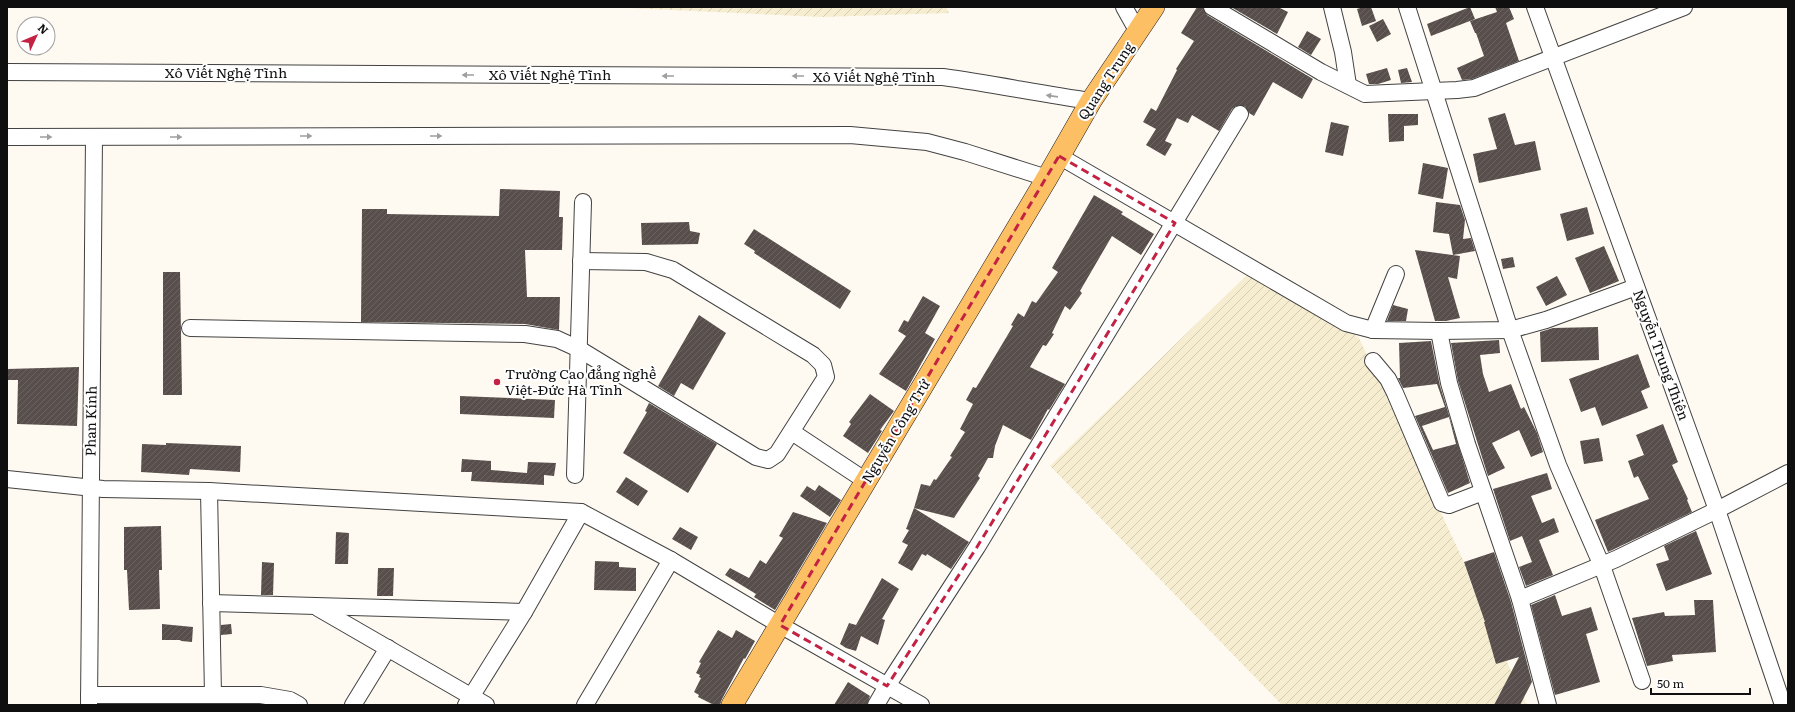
<svg xmlns="http://www.w3.org/2000/svg" width="1795" height="712" font-family="Literata,serif">
  <defs>
    <pattern id="farmland-furrows" width="10" height="10" patternUnits="userSpaceOnUse"><rect width="10" height="10" fill="#f6edd0"/><path d="M-1 1l2-2M0 10L10 0M9 11l2-2" fill="none" stroke="#d2cab1"/></pattern>
    <pattern id="building-hatch" width="6" height="6" patternUnits="userSpaceOnUse"><rect width="6" height="6" fill="#584e4b"/><path d="M-1 1l2-2M0 6l6-6M5 7l2-2" fill="none" stroke="#6b6361"/></pattern>
  </defs>
  <rect width="100%" height="100%" fill="#fffaf1"/>
  <!-- farmland -->
  <g fill="url(#farmland-furrows)">
    <polygon points="607,7 946,7 949,13 822,17"/>
    <polygon points="1253,269 1359,338 1464,562 1472,587 1527,705 1282,705 1050,466"/>
  </g>
  <!-- building -->
  <g fill="url(#building-hatch)" fill-rule="evenodd">
    <polygon points="1197,7 1203,7 1207,15 1313,79 1302,99 1273,82 1254,116 1249,113 1245,106 1236,106 1232,109 1219,131 1192,115 1188,123 1177,118 1165,141 1172,144 1165,156 1146,145 1156,129 1143,122 1151,108 1156,111 1177,70 1176,69 1194,41 1181,33"/>
    <polygon points="1231,7 1278,7 1288,12 1277,34"/>
    <polygon points="1363,7 1371,7 1376,21 1362,26 1357,9"/>
    <polygon points="1470,7 1475,19 1431,36 1427,24"/>
    <polygon points="1495,7 1509,7 1514,19 1506,23 1519,61 1472,79 1462,80 1457,68 1484,56 1476,33 1475,33 1470,21 1497,12"/>
    <polygon points="1383,19 1391,34 1377,42 1369,26"/>
    <polygon points="1307,31 1321,39 1311,55 1298,47"/>
    <polygon points="1387,68 1391,80 1378,84 1369,84 1366,74"/>
    <polygon points="1407,68 1412,82 1401,83 1398,70"/>
    <polygon points="1505,113 1515,145 1535,141 1541,170 1479,183 1473,154 1497,149 1488,118"/>
    <polygon points="1388,114 1418,114 1418,125 1404,126 1404,141 1389,142"/>
    <polygon points="1331,122 1349,126 1343,156 1325,152"/>
    <polygon points="1423,163 1448,168 1443,199 1418,194"/>
    <polygon points="500,189 560,191 559,217 563,217 562,250 525,250 527,297 560,297 559,330 525,324 361,322 362,209 387,209 387,214 499,216"/>
    <polygon points="1094,195 1123,212 1121,214 1154,234 1141,255 1112,236 1080,291 1082,293 1070,310 1065,306 1052,333 1054,334 1046,346 1043,345 1030,367 1065,384 1049,410 1048,409 1031,440 1003,425 995,446 993,458 988,458 978,476 980,478 954,518 914,508 921,484 930,486 934,479 936,480 952,457 950,456 965,432 960,429 973,404 966,400 973,387 976,388 1013,326 1011,325 1018,313 1024,317 1032,301 1036,303 1058,272 1052,268"/>
    <polygon points="1436,202 1460,205 1465,220 1463,239 1471,238 1475,251 1453,255 1449,234 1433,232"/>
    <polygon points="1587,207 1594,234 1567,241 1560,214"/>
    <polygon points="689,222 690,231 700,233 698,244 642,245 641,223"/>
    <polygon points="754,229 851,291 840,309 754,253 755,251 744,244"/>
    <polygon points="1604,246 1619,281 1590,293 1575,258"/>
    <polygon points="1415,250 1460,256 1457,279 1448,277 1460,318 1446,321 1435,321"/>
    <polygon points="1513,257 1515,267 1503,269 1501,259"/>
    <polygon points="163,272 180,272 182,395 163,395"/>
    <polygon points="1557,276 1567,295 1546,306 1536,287"/>
    <polygon points="923,296 940,306 925,333 935,339 906,391 879,374 906,336 898,331 904,320 908,322"/>
    <polygon points="1393,305 1408,309 1406,321 1387,321"/>
    <polygon points="699,315 726,333 693,390 681,383 674,396 658,386"/>
    <polygon points="1598,327 1599,360 1541,362 1540,332 1553,328"/>
    <polygon points="1499,340 1500,353 1480,355 1483,374 1489,392 1511,384 1521,409 1524,407 1537,433 1543,452 1531,457 1519,430 1492,443 1505,468 1488,476 1458,381 1451,343"/>
    <path d="M 1431,341 L 1440,386 L 1470,483 L 1448,493 L 1415,416 L 1445,407 L 1437,384 L 1403,388 L 1398,378 L 1400,378 L 1399,343 ZM 1449,417 L 1456,444 L 1433,450 L 1422,426 Z"/>
    <polygon points="1638,354 1650,387 1641,391 1648,408 1602,426 1595,407 1581,412 1569,379"/>
    <polygon points="79,367 77,426 17,424 18,380 7,380 7,369"/>
    <polygon points="870,394 894,411 880,430 882,431 868,453 843,436 851,424 849,422"/>
    <polygon points="460,396 555,400 554,418 460,414"/>
    <polygon points="649,403 717,444 688,493 623,453 647,412 645,411"/>
    <polygon points="1663,424 1678,462 1672,465 1688,499 1687,500 1692,512 1608,552 1595,520 1649,499 1638,476 1634,478 1628,461 1644,455 1636,435"/>
    <polygon points="1599,438 1603,461 1584,464 1580,441"/>
    <polygon points="166,443 241,446 240,472 190,469 189,475 141,472 142,444 166,445"/>
    <polygon points="462,459 491,461 491,470 527,473 528,462 556,463 554,476 544,475 544,485 471,481 472,472 461,472"/>
    <polygon points="1547,473 1552,489 1531,496 1542,523 1554,518 1559,532 1539,540 1553,575 1526,586 1519,567 1532,562 1522,536 1510,541 1493,489"/>
    <polygon points="626,477 648,491 638,506 616,492"/>
    <polygon points="819,485 841,500 830,517 800,496 807,486 815,491"/>
    <polygon points="914,508 969,542 951,569 927,554 926,556 922,554 912,571 898,563 908,545 902,542 909,530 906,529"/>
    <polygon points="793,512 827,523 775,610 754,597 756,594 725,575 730,568 749,578 760,560 766,564 783,538 779,536"/>
    <polygon points="161,526 162,570 159,570 160,609 129,610 127,570 124,570 124,527"/>
    <polygon points="680,527 698,537 691,550 672,539"/>
    <polygon points="1696,531 1712,574 1666,591 1656,564 1669,560 1664,546"/>
    <polygon points="336,532 349,533 348,564 335,564"/>
    <polygon points="1494,552 1511,602 1532,682 1520,705 1494,705 1519,657 1496,664 1484,622 1485,622 1464,562"/>
    <polygon points="595,561 619,562 619,567 636,568 636,591 594,590"/>
    <polygon points="262,562 274,563 273,595 261,595"/>
    <polygon points="378,568 394,568 393,596 377,596"/>
    <polygon points="882,578 899,589 882,619 885,620 878,645 861,636 856,651 846,648 840,644 849,623 856,625"/>
    <polygon points="1555,595 1562,616 1591,607 1598,630 1586,634 1600,682 1555,695 1531,605"/>
    <polygon points="1694,600 1713,600 1716,652 1672,655 1673,661 1647,666 1632,618 1664,612 1665,616 1695,615"/>
    <polygon points="162,624 193,627 192,642 181,641 180,640 162,640"/>
    <polygon points="231,624 232,634 221,635 221,625"/>
    <polygon points="718,630 732,638 736,630 755,641 745,659 744,658 722,699 720,705 714,705 698,697 699,695 694,692 701,678 699,677 700,675 696,673 701,663 699,662"/>
    <polygon points="848,682 870,696 867,705 834,705"/>
  </g>
  <g fill="none" stroke-linecap="round" stroke-linejoin="round">
    <defs>
      <g id="minor">
        <polyline points="1124,7 1138,32"/>
        <polyline points="1212,7 1321,72 1365,94 1457,90 1474,88 1684,7"/>
        <polyline points="1332,7 1343,52 1348,85"/>
        <polyline points="1407,7 1510,330 1558,465 1602,566 1642,681"/>
        <polyline points="1535,7 1717,510 1783,705"/>
        <path d="M 7,72 L 943,77 C 993,84 1042,94 1091,101"/>
        <polyline points="7,137 850,135 927,142 965,152 1047,178"/>
        <polyline points="1059,156 1346,323 1373,330 1439,331 1510,330 1546,320 1636,287"/>
        <polyline points="190,328 525,334 557,339 579,349 756,457 768,460 777,454 826,377 823,365 813,355 673,270 646,262 581,261"/>
        <polyline points="1373,330 1396,274"/>
        <polyline points="1439,331 1449,383 1467,444 1520,599 1548,705"/>
        <polyline points="1373,361 1388,379 1395,393 1442,503 1449,505 1483,492"/>
        <polyline points="792,432 866,481"/>
        <polyline points="575,475 583,202"/>
        <polyline points="7,479 103,489 209,491 581,512 671,560 780,625 921,705"/>
        <polyline points="209,491 213,694"/>
        <polyline points="1520,599 1616,559 1717,510 1788,473"/>
        <polyline points="211,603 524,612"/>
        <polyline points="318,608 486,705"/>
        <polyline points="89,695 261,695 290,700 299,705"/>
        <polyline points="89,705 94,137"/>
        <polyline points="353,705 388,648"/>
        <polyline points="466,705 524,612 581,512"/>
        <polyline points="585,705 671,560"/>
        <polyline points="876,705 887,686 977,547 1240,114"/>
      </g>
      <polyline id="major" points="732,705 1047,178 1091,101 1154,7"/>
    </defs>
    <!-- minor casing -->
    <use href="#minor" stroke="#424242" stroke-width="18"/>
    <!-- major casing -->
    <use href="#major" stroke="#202020" stroke-width="22"/>
    <!-- minor -->
    <use href="#minor" stroke="#fff" stroke-width="16"/>
    <!-- major -->
    <use href="#major" stroke="#fcbf64" stroke-width="21"/>
  </g>
  <!-- one-way arrows -->
  <defs><path id="oneway-solid" d="M-6-.8H1V-3.2L6.5 0L1 3.2V.8H-6Z"/></defs>
  <g fill="#9f9f9f">
    <use href="#oneway-solid" transform="translate(468 75) rotate(-180)"/>
    <use href="#oneway-solid" transform="translate(668 76) rotate(-180)"/>
    <use href="#oneway-solid" transform="translate(798 76) rotate(-180)"/>
    <use href="#oneway-solid" transform="translate(1052 96) rotate(-172)"/>
    <use href="#oneway-solid" transform="translate(306 136)"/>
    <use href="#oneway-solid" transform="translate(436 136)"/>
    <use href="#oneway-solid" transform="translate(46 137)"/>
    <use href="#oneway-solid" transform="translate(176 137)"/>
  </g>
  <!-- marked area -->
  <path fill="none" stroke="#c32243" stroke-width="3" stroke-dasharray="8 5" stroke-linejoin="round" d="M 1059,156 L 1175,223 L 977,547 L 887,686 L 780,625 Z"/>
  <!-- markers -->
  <circle fill="#c32243" stroke="#fff" stroke-width="1.5" cx="497" cy="382" r="4"/>
  <g text-anchor="middle" stroke-width="4" stroke-linejoin="round" paint-order="stroke">
    <!-- street labels -->
    <g font-size="14" fill="#0f0f0f" stroke="#fff">
      <text x="226" y="78">Xô Viết Nghệ Tĩnh</text>
      <text x="550" y="80">Xô Viết Nghệ Tĩnh</text>
      <text x="874" y="82">Xô Viết Nghệ Tĩnh</text>
      <text transform="translate(1106 81) rotate(-57)" y="5">Quang Trung</text>
      <text transform="translate(1661 355) rotate(70)" y="5">Nguyễn Trung Thiên</text>
      <text transform="translate(91 421) rotate(-89)" y="5">Phan Kính</text>
      <text transform="translate(896 431) rotate(-59)" y="5">Nguyễn Công Trứ</text>
    </g>
    <!-- poi labels -->
    <g font-size="14" fill="#0f0f0f" stroke="#fff" text-anchor="start">
      <text x="505" y="379">Trường Cao đẳng nghề<tspan x="505" dy="16">Việt-Đức Hà Tĩnh</tspan></text>
    </g>
  </g>
  <!-- border -->
  <rect width="1795" height="712" fill="none" stroke="#0f0f0f" stroke-width="16"/>
  <!-- north arrow -->
  <g transform="translate(36 36) rotate(46)"><circle r="19" fill="#ffffff" stroke="#9f9f9f"/>
  <path d="M0-3L7 15L0 10L-7 15Z" fill="#c32243"/>
  <text y="-6" font-size="11" font-weight="bold" text-anchor="middle" fill="#0f0f0f">N</text>
  </g>
  <!-- scale -->
  <path d="M1651 688v6h99v-6" fill="none" stroke="#0f0f0f" stroke-width="2"/>
  <text x="1657" y="688" font-size="12" fill="#0f0f0f" stroke="#ffffff" stroke-width="3" paint-order="stroke">50 m</text>
</svg>
